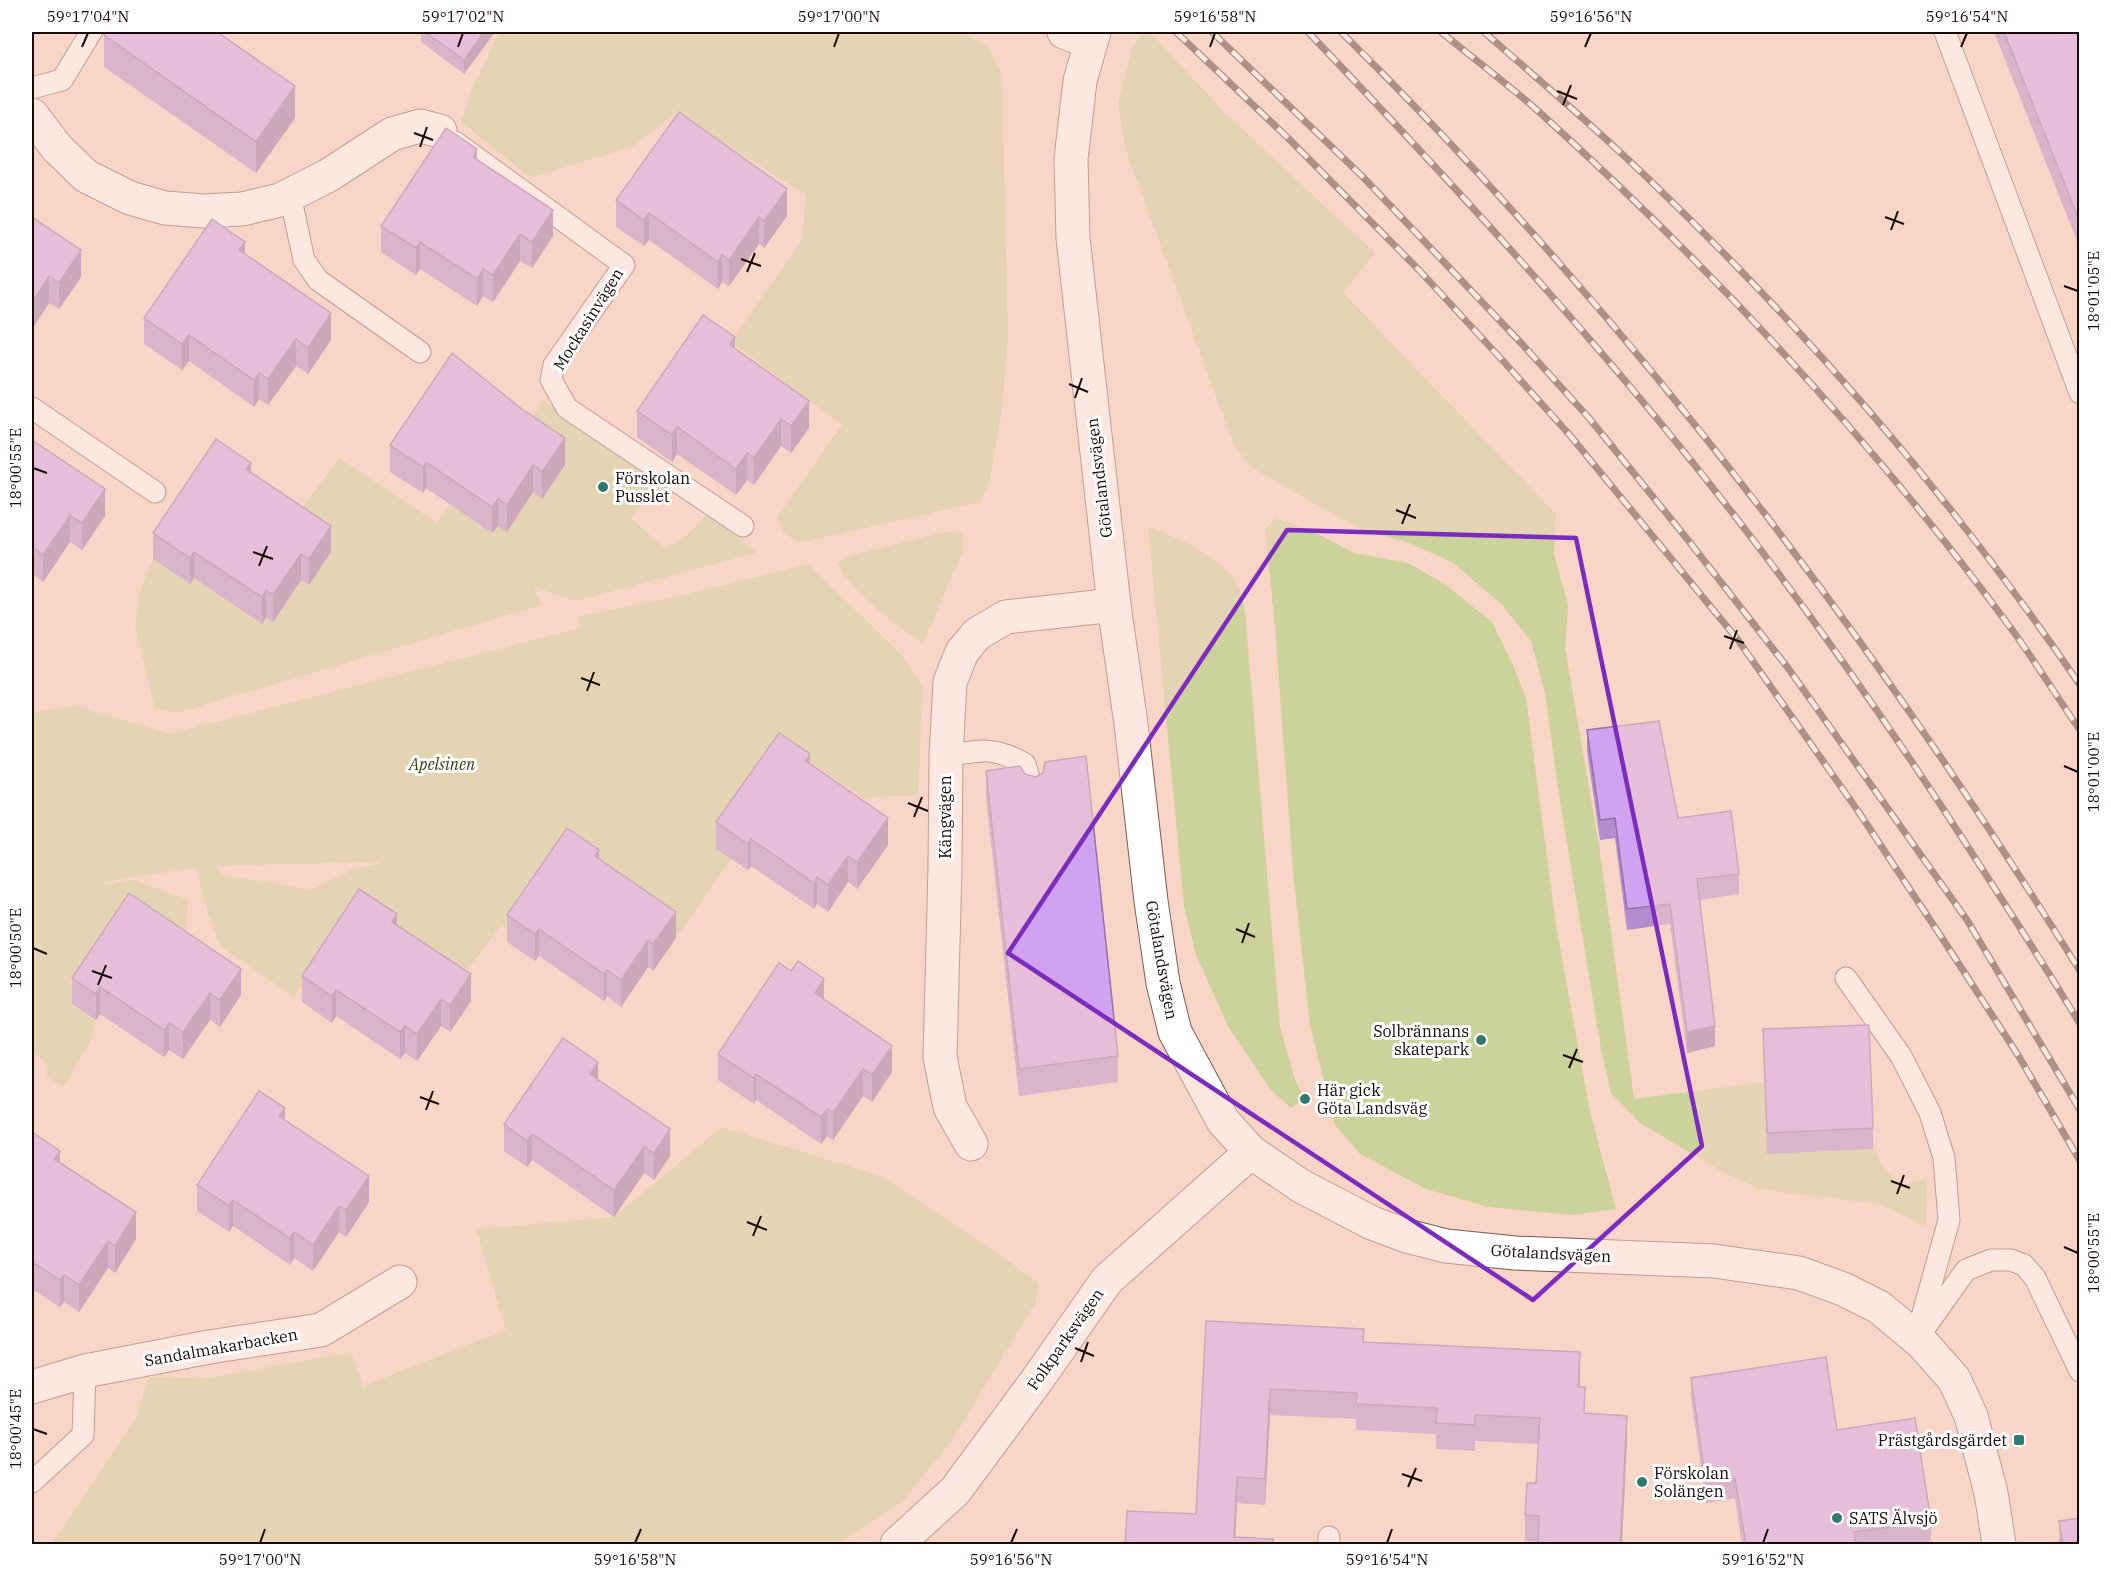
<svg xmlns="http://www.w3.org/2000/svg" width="2111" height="1576" font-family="'IBM Plex Serif',serif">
  <rect width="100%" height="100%" fill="#f9d5c8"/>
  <!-- green -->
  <g fill="#cbd29a" fill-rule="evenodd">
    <polygon points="499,32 961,32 987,46 1002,73 1008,337 1002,412 989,483 980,502 799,543 783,532 777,517 842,425 731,342 802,240 806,195 676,113 633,146 531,178 461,122 471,92"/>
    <polygon points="1144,32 1150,32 1225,113 1375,253 1343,293 1556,514 1554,554 1568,605 1565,648 1599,845 1634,1099 1764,1082 1767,1154 1873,1149 1887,1172 1901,1186 1927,1178 1926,1226 1879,1204 1763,1190 1728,1175 1640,1123 1611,1093 1601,1049 1559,795 1545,693 1531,641 1501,604 1452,562 1407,542 1365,531 1322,508 1251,467 1233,443 1125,148 1118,103 1133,45"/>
    <polygon points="543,400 659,482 631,518 665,549 687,535 709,512 757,553 575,601 534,587 542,605 177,713 155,709 135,626 140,590 153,559 190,584 194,578 261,623 266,617 273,622 301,580 309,585 331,553 290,525 339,458 436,522 451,505 492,533 498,526 507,531 533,492 542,498 522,435"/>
    <polygon points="1275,518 1308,529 1354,553 1408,563 1446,585 1492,622 1512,663 1526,698 1556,925 1590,1112 1616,1209 1572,1215 1488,1207 1426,1189 1360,1154 1335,1125 1310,1025 1293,871 1275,626 1265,529"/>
    <path d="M 1148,527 C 1178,538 1212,552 1233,577 C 1240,585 1242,602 1245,612 L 1280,1027 L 1295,1080 L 1305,1099 L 1291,1108 L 1270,1089 L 1229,1028 L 1196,955 L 1184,906 Z"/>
    <path d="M 945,532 L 962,533 L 963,550 L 923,644 C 895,623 854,596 838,564 L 845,557 Z"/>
    <path d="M 808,564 L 904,657 L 923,688 L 918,795 L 880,797 L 865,799 L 816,766 L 810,781 L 717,848 L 731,859 L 676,938 L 595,882 L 514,931 L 501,926 L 463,975 L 363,909 L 294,997 L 220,946 L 208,914 L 196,868 L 126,878 L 92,886 L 134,880 L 188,900 L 186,940 L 73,1005 L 96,1020 L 90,1042 L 64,1087 L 47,1077 L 46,1062 L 32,1052 L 32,713 L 76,705 L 169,734 L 580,628 L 577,617 L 683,595 ZM 383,862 L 352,870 L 310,890 L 264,881 L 223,876 L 216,866 Z"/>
    <polygon points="722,1127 884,1177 1013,1264 1039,1284 1036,1302 953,1439 903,1501 838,1544 52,1544 137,1416 148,1377 208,1378 351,1352 363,1386 506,1330 476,1229 614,1217"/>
  </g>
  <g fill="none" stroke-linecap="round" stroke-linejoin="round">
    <defs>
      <g id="service">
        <polyline points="1945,32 2080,393"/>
        <polyline points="32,88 62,80 91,32"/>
        <polyline points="455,142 624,265 554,365 551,380 567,408 743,526"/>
        <polyline points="290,195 304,260 318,280 420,352"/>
        <polyline points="32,408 155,492"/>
        <path d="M 946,756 C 980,750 993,746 1025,764 L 1033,791"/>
        <polyline points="1846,978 1901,1056 1930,1113 1944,1158 1949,1220 1916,1338"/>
        <polyline points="1926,1326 1966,1270 1991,1260 2011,1260 2024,1265 2035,1278 2080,1371"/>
        <polyline points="32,1482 83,1435 85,1371"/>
        <polyline points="1329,1544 1329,1537"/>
      </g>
      <g id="minor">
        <polyline points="1064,32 1090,42"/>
        <polyline points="1094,32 1080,81 1071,159 1073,238 1114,605 1131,724 1151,901 1163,983 1175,1032 1223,1121 1251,1152 1301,1186 1372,1223 1407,1236 1446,1246 1515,1253 1714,1261 1799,1273 1843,1289 1879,1307 1922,1343 1954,1379 1971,1416 1991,1493 1999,1544"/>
        <polyline points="32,115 57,148 86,176 130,198 165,208 204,211 242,209 280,200 329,175 392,134 420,126 440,131"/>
        <polyline points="971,1144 950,1107 940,1057 945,868 946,756 950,682 962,652 977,634 1006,617 1114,605"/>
        <polyline points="32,1387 85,1371 209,1347 321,1330 400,1282"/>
        <polyline points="897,1544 955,1491 1037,1380 1107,1280 1251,1152"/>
      </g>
    </defs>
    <!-- service casing -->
    <use href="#service" stroke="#7a5c50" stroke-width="23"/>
    <!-- minor casing -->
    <use href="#minor" stroke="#7a5c50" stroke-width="35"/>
    <!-- service -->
    <use href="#service" stroke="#fff" stroke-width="21"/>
    <!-- minor -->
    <use href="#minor" stroke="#fff" stroke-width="33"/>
    <defs>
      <g id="rail">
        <polyline points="1176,32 1287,137 1420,271 1504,362 1568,433 1738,640 1858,811 1944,941 2018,1055 2080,1161"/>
        <polyline points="1212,32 1363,177 1522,344 1589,418 1688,540 1788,668 1967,920 2080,1110"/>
        <path d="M 1308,32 C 1417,146 1525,262 1627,383 C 1752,530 1864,686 1968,847 C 2006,906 2044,964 2080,1024"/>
        <path d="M 1341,32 C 1626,312 1869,632 2080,971"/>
        <path d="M 1441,32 C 1473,58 1506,83 1537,110 C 1711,267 1874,442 2013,631 C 2036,663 2057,697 2080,730"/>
        <path d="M 1484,32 C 1545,85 1607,138 1665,195 C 1819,344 1959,508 2080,685"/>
      </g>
    </defs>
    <!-- rail casing -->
    <use href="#rail" stroke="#4f3d37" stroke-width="7"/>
    <!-- rail -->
    <use href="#rail" stroke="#fff" stroke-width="4.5" stroke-dasharray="14" stroke-linecap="butt"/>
  </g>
  <!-- wall -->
  <g fill="#b38cce">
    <polygon points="421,32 495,32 464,74 421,42"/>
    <polygon points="1994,32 2079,32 2079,246"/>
    <polygon points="104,35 295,118 256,173 104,67"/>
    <polygon points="477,160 553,236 532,268 520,261 493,302 483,296 477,306 420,269 416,275 381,252 381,226"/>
    <polygon points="616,200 787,216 764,248 759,244 729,286 722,282 718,289 649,240 644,246 616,227"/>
    <polygon points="32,217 81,277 59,309 49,303 32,329"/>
    <polygon points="245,254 331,340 308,374 296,366 268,405 259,399 254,407 189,361 182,370 144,344 144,318"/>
    <polygon points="735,350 809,428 791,453 781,446 754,485 747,480 736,495 677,454 672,462 637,437 637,411"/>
    <polygon points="32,440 105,516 82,550 70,542 43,582 32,574"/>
    <polygon points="390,445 565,465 542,499 533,492 507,532 498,526 492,533 426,488 423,493 390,472"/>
    <polygon points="251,472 331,552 309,585 301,580 273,622 266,617 262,624 194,578 190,584 153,559 153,533"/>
    <polygon points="1587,730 1678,818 1739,874 1739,894 1700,900 1715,1046 1687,1053 1670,924 1627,930 1615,838 1600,840 1587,751"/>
    <polygon points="810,764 888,845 857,889 848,882 828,912 817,904 814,909 751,866 748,870 716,849 716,822"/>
    <polygon points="986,771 1118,1056 1118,1082 1019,1096 986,798"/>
    <polygon points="599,859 676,938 653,971 648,967 621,1007 607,996 604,1001 539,956 535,961 507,942 507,915"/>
    <polygon points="397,925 471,1001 450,1032 441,1026 417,1061 405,1053 400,1059 336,1016 332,1023 302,1002 302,976"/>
    <polygon points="72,978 241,995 220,1027 210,1020 183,1059 169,1050 164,1057 100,1014 96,1020 72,1004"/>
    <polygon points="824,1000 892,1072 872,1102 863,1096 833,1140 827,1136 821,1144 756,1100 754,1104 718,1080 718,1054"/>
    <polygon points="1763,1029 1873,1128 1873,1149 1767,1154"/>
    <polygon points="598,1079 670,1156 654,1180 644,1173 614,1217 532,1160 527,1167 504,1151 504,1124"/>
    <polygon points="285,1120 369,1202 346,1237 339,1232 313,1271 294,1258 290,1265 233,1226 229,1232 197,1211 197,1185"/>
    <polygon points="32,1132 60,1163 136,1239 115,1273 108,1268 79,1312 64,1302 60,1307 32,1289"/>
    <polygon points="1206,1321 1364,1342 1580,1378 1580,1387 1585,1413 1627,1442 1538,1542 1525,1541 1525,1515 1536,1483 1538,1444 1475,1441 1475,1451 1436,1449 1436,1434 1356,1430 1356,1419 1270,1415 1265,1505 1237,1503 1235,1537 1125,1545 1196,1514"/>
    <polygon points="1691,1378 1837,1430 1931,1521 1931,1541 1910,1545 1742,1545 1735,1498 1706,1503 1691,1398"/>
    <polygon points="2059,1521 2079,1545 2059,1545"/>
  </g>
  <!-- shaded-wall -->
  <g fill="#9272a8">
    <polygon points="484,32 495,32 464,74 464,60"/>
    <polygon points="295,86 295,118 256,173 256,142"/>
    <polygon points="477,149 477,176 473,157"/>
    <polygon points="787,189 787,216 764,248 764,221"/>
    <polygon points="553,210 553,236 532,268 532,242"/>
    <polygon points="649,213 649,240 644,246 644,220"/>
    <polygon points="759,217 759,244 729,286 729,260"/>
    <polygon points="520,234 520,261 493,302 493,275"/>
    <polygon points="245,242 245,269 239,250"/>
    <polygon points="420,242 420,269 416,275 416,248"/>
    <polygon points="81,250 81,277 59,309 59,283"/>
    <polygon points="722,255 722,282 718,289 718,262"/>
    <polygon points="483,269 483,296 477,306 477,279"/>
    <polygon points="49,276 49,303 32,329 32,303"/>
    <polygon points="331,313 331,340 308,374 308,348"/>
    <polygon points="189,335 189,361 182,370 182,344"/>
    <polygon points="735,337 735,364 730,345"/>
    <polygon points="296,339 296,366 268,405 268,379"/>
    <polygon points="259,373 259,399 254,407 254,380"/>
    <polygon points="809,401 809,428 791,453 791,426"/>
    <polygon points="781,419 781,446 754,485 754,458"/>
    <polygon points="677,427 677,454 672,462 672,435"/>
    <polygon points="565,438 565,465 542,499 542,472"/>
    <polygon points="747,453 747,480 736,495 736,469"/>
    <polygon points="426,462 426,488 423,493 423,467"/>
    <polygon points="251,463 251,489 246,469"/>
    <polygon points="533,465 533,492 507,532 507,505"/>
    <polygon points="105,489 105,516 82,550 82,523"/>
    <polygon points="498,499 498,526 492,533 492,507"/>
    <polygon points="70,515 70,542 43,582 43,555"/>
    <polygon points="331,526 331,552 309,585 309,559"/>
    <polygon points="194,552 194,578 190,584 190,558"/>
    <polygon points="301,554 301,580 273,622 273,595"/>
    <polygon points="266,590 266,617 262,624 262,597"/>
    <polygon points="810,754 810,781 806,761"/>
    <polygon points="888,818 888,845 857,889 857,862"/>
    <polygon points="751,839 751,866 748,870 748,844"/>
    <polygon points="599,850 599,876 595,856"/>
    <polygon points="848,856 848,882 828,912 828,885"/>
    <polygon points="817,877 817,904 814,909 814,883"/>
    <polygon points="676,912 676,938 653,971 653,944"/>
    <polygon points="397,914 397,941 392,922"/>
    <polygon points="539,929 539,956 535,961 535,934"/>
    <polygon points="648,940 648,967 621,1007 621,980"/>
    <polygon points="241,969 241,995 220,1027 220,1000"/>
    <polygon points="607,970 607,996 604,1001 604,974"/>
    <polygon points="471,974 471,1001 450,1032 450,1005"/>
    <polygon points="824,979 824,1006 815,993"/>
    <polygon points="100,987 100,1014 96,1020 96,994"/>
    <polygon points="336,990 336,1016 332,1023 332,996"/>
    <polygon points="210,993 210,1020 183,1059 183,1032"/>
    <polygon points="441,999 441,1026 417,1061 417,1034"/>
    <polygon points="169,1023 169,1050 164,1057 164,1030"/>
    <polygon points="405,1026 405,1053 400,1059 400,1032"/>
    <polygon points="1715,1026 1715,1046 1687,1053 1687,1032"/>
    <polygon points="892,1046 892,1072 872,1102 872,1075"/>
    <polygon points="598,1062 598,1089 590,1074"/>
    <polygon points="863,1069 863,1096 833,1140 833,1113"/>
    <polygon points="756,1074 756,1100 754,1104 754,1078"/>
    <polygon points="285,1108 285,1135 279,1116"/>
    <polygon points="827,1109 827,1136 821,1144 821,1117"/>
    <polygon points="670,1129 670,1156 654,1180 654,1153"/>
    <polygon points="532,1134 532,1160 527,1167 527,1141"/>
    <polygon points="644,1147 644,1173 614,1217 614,1190"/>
    <polygon points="60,1151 60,1177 54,1159"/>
    <polygon points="369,1176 369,1202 346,1237 346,1210"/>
    <polygon points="233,1200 233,1226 229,1232 229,1206"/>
    <polygon points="339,1206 339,1232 313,1271 313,1245"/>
    <polygon points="136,1212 136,1239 115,1273 115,1246"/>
    <polygon points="294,1232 294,1258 290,1265 290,1238"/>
    <polygon points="108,1241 108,1268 79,1312 79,1285"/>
    <polygon points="64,1275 64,1302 60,1307 60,1280"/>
    <polygon points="1580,1352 1580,1378 1578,1413 1578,1387"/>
    <polygon points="1270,1389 1270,1415 1265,1505 1265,1479"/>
    <polygon points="1627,1416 1627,1442 1622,1545 1620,1545"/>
    <polygon points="1237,1477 1237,1503 1235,1545 1234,1545"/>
  </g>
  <!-- building -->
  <g fill="#d0a3f0" stroke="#9272a8" stroke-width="1.5">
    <polygon points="107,32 217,32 295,86 256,142 104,35"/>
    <polygon points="425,32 484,32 464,60"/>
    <polygon points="2004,32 2079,32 2079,220"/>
    <polygon points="679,112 787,189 764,221 759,217 729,260 722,255 718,262 649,213 644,220 616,200"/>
    <polygon points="446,128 477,149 473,157 553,210 532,242 520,234 493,275 483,269 477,279 420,242 416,248 381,226"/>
    <polygon points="32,217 81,250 59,283 49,276 32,303"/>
    <polygon points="212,219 245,242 239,250 331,313 308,348 296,339 268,379 259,373 254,380 189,335 182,344 144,318"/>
    <polygon points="703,315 735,337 730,345 809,401 791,426 781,419 754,458 747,453 736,469 677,427 672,435 637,411"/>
    <polygon points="452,353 522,409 565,438 542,472 533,465 507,505 498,499 492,507 426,462 423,467 390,445"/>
    <polygon points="216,439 251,463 246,469 331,526 309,559 301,554 273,595 266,590 262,597 194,552 190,558 153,533"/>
    <polygon points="32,440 105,489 82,523 70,515 43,555 32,547"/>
    <polygon points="1659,721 1678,818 1731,811 1739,874 1697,879 1715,1026 1687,1032 1670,904 1627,909 1615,818 1600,820 1587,730"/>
    <polygon points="779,733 810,754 806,761 888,818 857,862 848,856 828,885 817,877 814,883 751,839 748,844 716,822"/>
    <polygon points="1086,756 1118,1056 1019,1069 986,771 1020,766 1025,774 1036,777 1043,773 1045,762"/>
    <polygon points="567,828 599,850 595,856 676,912 653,944 648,940 621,980 607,970 604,974 539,929 535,934 507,915"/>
    <polygon points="359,889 397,914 392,922 471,974 450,1005 441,999 417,1034 405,1026 400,1032 336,990 332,996 302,976"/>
    <polygon points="129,893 241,969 220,1000 210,993 183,1032 169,1023 164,1030 100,987 96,994 72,978"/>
    <polygon points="798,961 824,979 815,993 892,1046 872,1075 863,1069 833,1113 827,1109 821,1117 756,1074 754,1078 718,1054 779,963 791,971"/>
    <polygon points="1869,1025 1873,1128 1767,1133 1763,1029"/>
    <polygon points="563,1038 598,1062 590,1074 670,1129 654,1153 644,1147 614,1190 532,1134 527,1141 504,1124"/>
    <polygon points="259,1091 285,1108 279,1116 369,1176 346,1210 339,1206 313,1245 294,1232 290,1238 233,1200 229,1206 197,1185"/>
    <polygon points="32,1132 60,1151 54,1159 136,1212 115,1246 108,1241 79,1285 64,1275 60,1280 32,1262"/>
    <polygon points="1206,1321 1364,1329 1363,1342 1580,1352 1578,1387 1585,1387 1584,1413 1627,1416 1620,1545 1538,1545 1539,1516 1525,1515 1527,1483 1536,1483 1540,1418 1475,1415 1475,1425 1436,1423 1437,1408 1356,1404 1357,1393 1270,1389 1265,1479 1237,1477 1234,1537 1273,1539 1273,1545 1125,1545 1127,1511 1196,1514"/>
    <polygon points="1826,1357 1837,1430 1915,1418 1931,1521 1854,1532 1856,1545 1746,1545 1735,1478 1706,1482 1691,1378"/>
    <polygon points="2079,1518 2079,1545 2063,1545 2059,1521"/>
  </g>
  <!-- marked area -->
  <path d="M0 0H2111V1576H0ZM 1287,530 L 1576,538 L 1702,1146 L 1533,1300 L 1008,953 Z" fill="#f9d5c8" fill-opacity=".55" fill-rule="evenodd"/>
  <path fill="none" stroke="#7b2cbf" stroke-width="4.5" stroke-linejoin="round" d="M 1287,530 L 1576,538 L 1702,1146 L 1533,1300 L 1008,953 Z"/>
  <!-- ticks -->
  <path fill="none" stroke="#170b07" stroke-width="2" d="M 82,47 L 88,33M 458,47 L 463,33M 834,47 L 839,33M 1210,47 L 1215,33M 1585,47 L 1591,33M 1961,47 L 1967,33M 1557,91 L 1577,99M 1563,105 L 1571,85M 414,133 L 433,140M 420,147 L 427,127M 1885,217 L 1904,224M 1891,230 L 1898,211M 741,259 L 761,266M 747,272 L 755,253M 2064,286 L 2078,291M 1069,384 L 1088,392M 1075,398 L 1082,378M 33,468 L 47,473M 1396,510 L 1416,518M 1402,524 L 1410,504M 253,552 L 273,559M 259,566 L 267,546M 1724,636 L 1744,643M 1730,649 L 1737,630M 581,678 L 600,685M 587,691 L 594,672M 2064,766 L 2078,772M 908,803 L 928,811M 914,817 L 922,797M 1236,929 L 1255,937M 1242,943 L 1249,923M 33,948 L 47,954M 92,971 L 112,978M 98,985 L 106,965M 1563,1055 L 1583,1062M 1569,1068 L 1577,1049M 420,1097 L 439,1104M 426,1110 L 433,1091M 1891,1181 L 1910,1188M 1897,1194 L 1904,1175M 747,1222 L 767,1230M 753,1236 L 761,1216M 2064,1247 L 2078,1253M 1075,1348 L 1094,1356M 1081,1362 L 1088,1342M 33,1429 L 47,1434M 1402,1474 L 1422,1481M 1408,1487 L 1416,1468M 260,1543 L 265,1529M 635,1543 L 641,1529M 1011,1543 L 1017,1529M 1387,1543 L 1392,1529M 1763,1543 L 1768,1529"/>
  <!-- markers -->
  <g fill="#327971" stroke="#fff" stroke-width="2">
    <circle cx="603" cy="487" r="6"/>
    <circle cx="1481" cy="1040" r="6"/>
    <circle cx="1305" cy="1099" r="6"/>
    <rect x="2013" y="1434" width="12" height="12" rx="3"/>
    <circle cx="1642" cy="1482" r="6"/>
    <circle cx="1837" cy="1518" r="6"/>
  </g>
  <g text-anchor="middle" stroke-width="6" stroke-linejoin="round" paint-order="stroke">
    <!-- street labels -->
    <g font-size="16" fill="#170b07" stroke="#fff">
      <text transform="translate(588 319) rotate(-58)" y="6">Mockasinvägen</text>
      <text transform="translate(1099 478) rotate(-97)" y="6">Götalandsvägen</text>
      <text transform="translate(945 817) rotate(-90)" y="6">Kängvägen</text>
      <text transform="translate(1162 960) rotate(80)" y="6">Götalandsvägen</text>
      <text transform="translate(1551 1253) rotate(3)" y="6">Götalandsvägen</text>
      <text transform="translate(1065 1339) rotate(-55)" y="6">Folkparksvägen</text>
      <text transform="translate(221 1347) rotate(-10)" y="6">Sandalmakarbacken</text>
    </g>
    <!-- poi labels -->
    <g font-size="16" fill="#170b07" stroke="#fff" text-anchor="start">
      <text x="615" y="484">Förskolan<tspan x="615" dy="18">Pusslet</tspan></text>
      <text x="1469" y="1037" text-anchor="end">Solbrännans<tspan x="1469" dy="18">skatepark</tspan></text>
      <text x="1317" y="1096">Här gick<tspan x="1317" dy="18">Göta Landsväg</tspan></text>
      <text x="2007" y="1446" text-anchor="end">Prästgårdsgärdet</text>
      <text x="1654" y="1479">Förskolan<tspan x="1654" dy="18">Solängen</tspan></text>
      <text x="1849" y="1524">SATS Älvsjö</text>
    </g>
    <!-- park labels -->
    <g font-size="16" font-style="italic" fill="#3a3d16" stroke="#fff">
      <text x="442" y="770">Apelsinen</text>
    </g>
  </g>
  <!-- border -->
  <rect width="2111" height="1576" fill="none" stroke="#ffffff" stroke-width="66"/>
  <rect x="33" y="33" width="2045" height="1510" fill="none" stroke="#170b07" stroke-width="2"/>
  <g font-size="15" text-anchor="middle" fill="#170b07">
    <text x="88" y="22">59°17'04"N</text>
    <text x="463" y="22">59°17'02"N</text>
    <text x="839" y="22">59°17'00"N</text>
    <text x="1215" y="22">59°16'58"N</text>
    <text x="1591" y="22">59°16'56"N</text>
    <text x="1967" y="22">59°16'54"N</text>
    <text transform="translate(2094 291) rotate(-90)" y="5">18°01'05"E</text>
    <text transform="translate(16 468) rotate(-90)" y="5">18°00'55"E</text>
    <text transform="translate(2094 772) rotate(-90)" y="5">18°01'00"E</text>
    <text transform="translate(16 948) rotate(-90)" y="5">18°00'50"E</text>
    <text transform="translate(2094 1253) rotate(-90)" y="5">18°00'55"E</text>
    <text transform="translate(16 1429) rotate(-90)" y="5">18°00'45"E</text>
    <text x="260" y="1565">59°17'00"N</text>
    <text x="635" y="1565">59°16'58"N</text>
    <text x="1011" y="1565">59°16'56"N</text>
    <text x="1387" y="1565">59°16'54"N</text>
    <text x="1763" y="1565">59°16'52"N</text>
  </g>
</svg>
